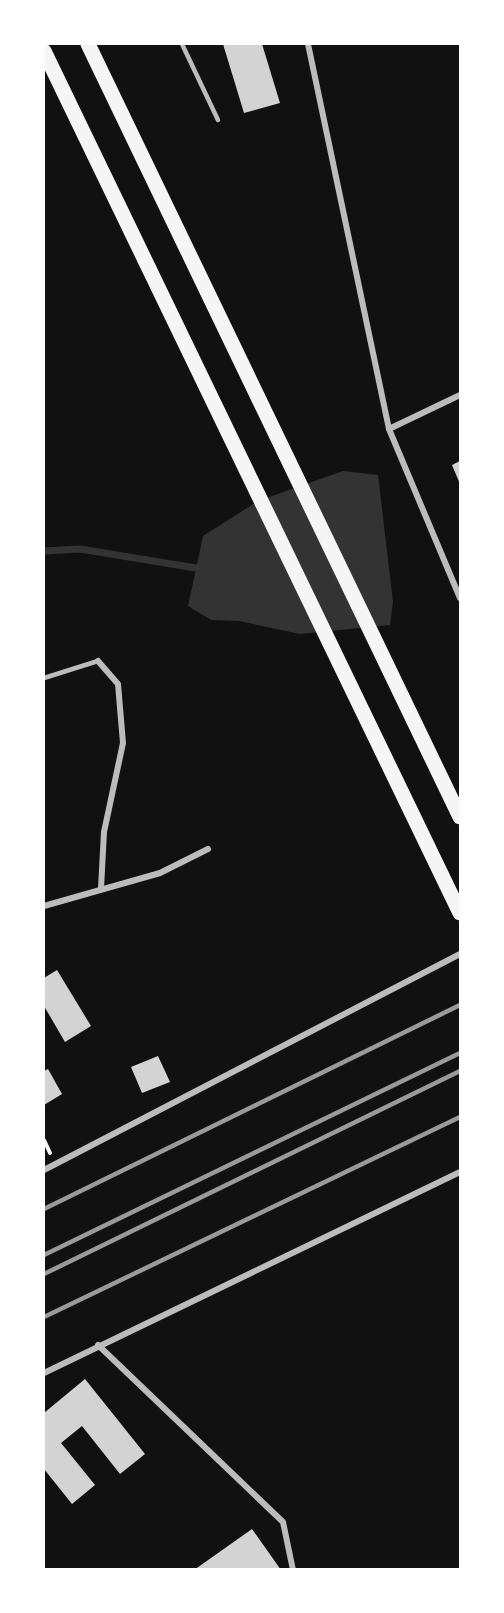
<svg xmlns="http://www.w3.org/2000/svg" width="504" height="1613" font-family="Montserrat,sans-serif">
  <rect width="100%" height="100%" fill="#111"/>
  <!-- water -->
  <polygon fill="#333" points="343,471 378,475 393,602 390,625 300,634 239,621 211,620 188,606 203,536 258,501"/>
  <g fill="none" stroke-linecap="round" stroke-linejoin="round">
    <!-- stream -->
    <polyline stroke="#333" stroke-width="7" points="44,551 80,549 196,568"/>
  </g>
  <!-- building -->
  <g fill="#d3d3d3">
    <polygon points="223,44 262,44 280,103 244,113"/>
    <polygon points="460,461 460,484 452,465"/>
    <polygon points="57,970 91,1026 65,1042 44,1006 44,978"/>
    <polygon points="158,1056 170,1082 142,1093 131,1067"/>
    <polygon points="48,1069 62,1094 44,1105 44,1071"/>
    <polygon points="85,1379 145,1454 120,1474 82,1426 61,1443 95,1485 72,1504 44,1469 44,1413"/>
    <polygon points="252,1529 281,1570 194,1570"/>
  </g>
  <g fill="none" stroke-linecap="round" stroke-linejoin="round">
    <!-- path -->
    <polyline stroke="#f5f5f5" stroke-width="4" points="44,1140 50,1153"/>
    <!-- service -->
    <g stroke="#bcbcbc" stroke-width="4.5">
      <polyline points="182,44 218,120"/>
      <polyline points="44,678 98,661"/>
    </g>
    <!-- minor -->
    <g stroke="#bcbcbc" stroke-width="6">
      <polyline points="308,44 389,429 460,598"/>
      <polyline points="389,429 460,395"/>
      <polyline points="98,661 118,684 123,743 104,832 101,888"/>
      <polyline points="44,906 160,873 208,849"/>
      <polyline points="44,1170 460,954"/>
      <polyline points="98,1345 283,1522 293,1570"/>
      <polyline points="44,1373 460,1172"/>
    </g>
    <!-- primary -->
    <g stroke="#f5f5f5" stroke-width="15">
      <polyline points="88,44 460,817"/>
      <polyline points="44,51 460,913"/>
    </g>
    <!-- rail -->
    <g stroke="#9a9a9a" stroke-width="4.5">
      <polyline points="44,1209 460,1005"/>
      <polyline points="44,1255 460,1053"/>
      <polyline points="44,1274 460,1071"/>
      <polyline points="44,1317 460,1117"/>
    </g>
  </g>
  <!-- border -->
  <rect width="504" height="1613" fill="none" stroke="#ffffff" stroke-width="90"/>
</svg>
